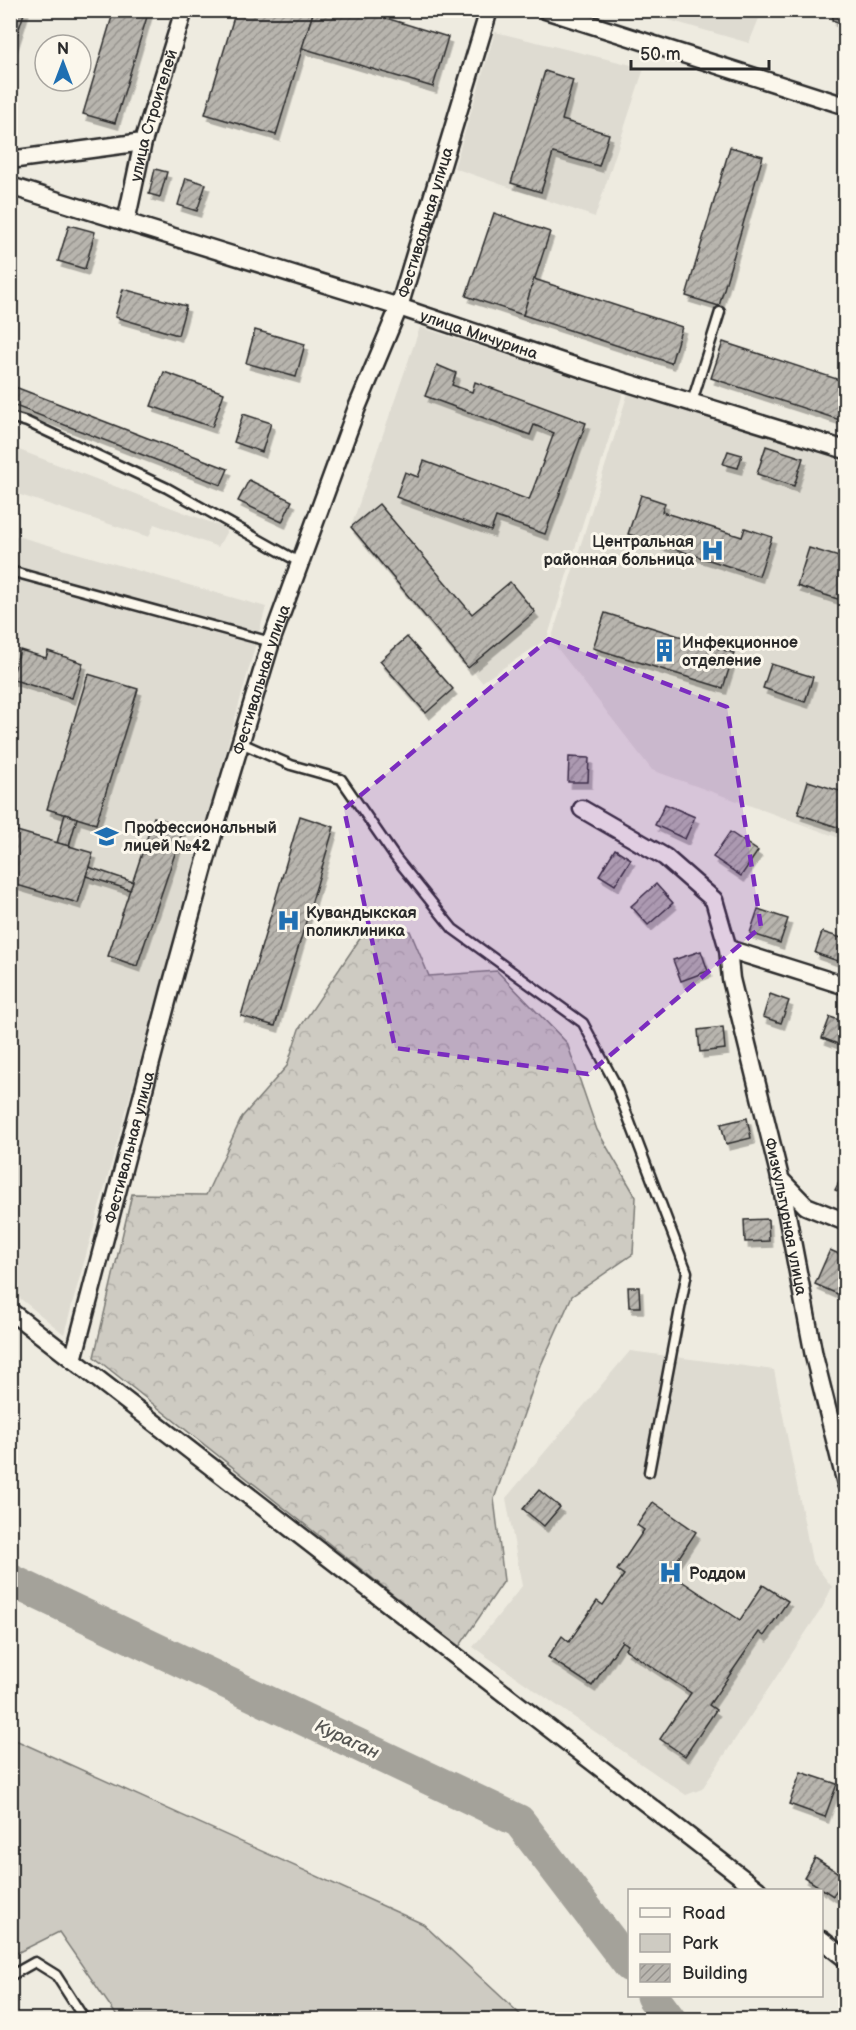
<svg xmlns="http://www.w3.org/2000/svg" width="856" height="2030" font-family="'Balsamiq Sans',sans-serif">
  <defs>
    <pattern id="forest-crowns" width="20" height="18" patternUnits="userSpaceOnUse" patternTransform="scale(1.5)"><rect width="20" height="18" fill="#cecbc2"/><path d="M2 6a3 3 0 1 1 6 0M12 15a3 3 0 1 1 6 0" fill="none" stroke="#b1aea7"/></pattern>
    <pattern id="building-hatch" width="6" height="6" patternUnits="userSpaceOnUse" patternTransform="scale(1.5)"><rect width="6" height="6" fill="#b8b5ae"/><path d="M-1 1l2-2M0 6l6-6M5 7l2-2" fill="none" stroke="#96938e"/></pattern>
    <filter id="shadow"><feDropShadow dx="3.5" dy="6" stdDeviation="0" flood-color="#0004"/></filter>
  </defs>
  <rect width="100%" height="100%" fill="#eeebe0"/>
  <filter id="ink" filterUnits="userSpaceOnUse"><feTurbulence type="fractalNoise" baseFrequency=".0167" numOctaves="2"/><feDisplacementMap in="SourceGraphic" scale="12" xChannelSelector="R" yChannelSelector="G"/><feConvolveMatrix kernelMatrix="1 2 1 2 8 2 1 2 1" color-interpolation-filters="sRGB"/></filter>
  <g filter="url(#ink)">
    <!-- built -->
    <g fill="#dedbd1">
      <polygon points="638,11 762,11 749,43"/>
      <polygon points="495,32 644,68 595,217 454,168"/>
      <polygon points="420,327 623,393 547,639 482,682 351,527"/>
      <polygon points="628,393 845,460 845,840 652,770 551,640"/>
      <polygon points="10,447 11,447 228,529 218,547 154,524 149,537 11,492"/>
      <polygon points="10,534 266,607 64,1334 11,1291"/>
      <polygon points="630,1351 774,1370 812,1561 832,1587 822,1608 702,1789 686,1795 473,1647 522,1586 506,1498"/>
    </g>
    <!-- forest -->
    <polygon fill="url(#forest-crowns)" stroke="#7c7b76" stroke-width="1.5" points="410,931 429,976 497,971 567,1043 597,1130 636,1197 633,1254 572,1296 541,1365 494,1499 504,1581 459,1647 94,1357 132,1194 206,1195 242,1117 287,1066 299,1029 361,937"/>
    <!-- green -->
    <polygon fill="#cecbc2" stroke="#7c7b76" stroke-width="1.5" points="11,1738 423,1924 525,2019 119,2019 59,1932 11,1956"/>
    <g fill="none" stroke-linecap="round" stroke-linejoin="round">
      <!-- river -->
      <g stroke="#a4a29a" stroke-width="33">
        <polyline points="10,1580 519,1821 630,1966"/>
        <polyline points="652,1996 670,2020"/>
      </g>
    </g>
    <!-- building -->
    <g fill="url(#building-hatch)" stroke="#2b2b2b" stroke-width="1.5" filter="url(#shadow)">
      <polygon points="10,10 25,10 10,57"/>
      <polygon points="114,10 149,10 115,123 83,114"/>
      <polygon points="236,10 314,10 276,135 205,114"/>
      <polygon points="314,10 360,10 448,37 433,87 302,48"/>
      <polygon points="835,10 846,10 846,25 832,20"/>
      <polygon points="545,71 573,80 562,120 609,134 599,166 553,153 541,192 511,183"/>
      <polygon points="730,147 763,156 719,306 686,296"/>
      <polygon points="155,169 167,172 160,197 149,194"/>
      <polygon points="186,178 206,184 197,211 178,205"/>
      <polygon points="494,213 550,232 523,315 466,296"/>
      <polygon points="69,225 95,232 85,269 58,261"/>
      <polygon points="534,279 682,327 671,363 523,315"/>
      <polygon points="123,289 186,306 178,335 115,317"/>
      <polygon points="255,330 305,344 296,377 246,363"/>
      <polygon points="723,342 846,382 846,422 711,378"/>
      <polygon points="437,365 456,373 452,385 472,392 475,382 586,423 545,534 496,517 491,531 396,497 405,472 418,477 424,461 529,500 554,433 534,425 530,435 425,396"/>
      <polygon points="164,372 224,393 212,427 151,406"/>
      <polygon points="10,385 228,469 221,485 10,404"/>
      <polygon points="243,414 271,423 262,452 234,442"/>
      <polygon points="766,446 803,458 794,486 757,474"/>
      <polygon points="728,451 742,455 738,468 723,464"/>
      <polygon points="249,480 292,501 282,522 238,501"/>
      <polygon points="641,495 665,503 662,512 742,537 745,528 772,537 759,576 628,534"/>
      <polygon points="379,504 472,614 510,582 535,612 468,668 351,527"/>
      <polygon points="809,548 846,559 846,610 841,609 844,601 797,586"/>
      <polygon points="605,613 734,653 723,688 593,648"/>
      <polygon points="407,637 453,689 426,713 380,661"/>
      <polygon points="20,650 46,658 48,651 83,663 72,698 11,679"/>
      <polygon points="771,664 813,677 805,702 763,688"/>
      <polygon points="88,674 138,689 96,824 47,809"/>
      <polygon points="569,757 589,758 588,782 568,782"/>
      <polygon points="808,781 846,793 846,830 798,814"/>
      <polygon points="665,804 695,817 685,839 655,825"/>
      <polygon points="65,814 77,818 69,846 57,843"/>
      <polygon points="300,816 334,827 275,1026 241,1016"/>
      <polygon points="154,817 184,827 137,966 108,956"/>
      <polygon points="10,829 93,853 78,903 10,883"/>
      <polygon points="730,832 758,851 741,876 713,857"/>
      <polygon points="615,849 631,859 615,885 599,875"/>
      <polygon points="89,867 133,882 130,890 86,876"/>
      <polygon points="656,884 673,903 648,925 631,906"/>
      <polygon points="758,909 788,919 780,943 750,933"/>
      <polygon points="822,932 845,939 838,961 815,953"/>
      <polygon points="701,951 708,971 681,981 673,960"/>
      <polygon points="770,994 789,1001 781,1023 763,1017"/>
      <polygon points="830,1017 846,1022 846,1047 822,1038"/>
      <polygon points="723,1027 725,1049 700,1052 698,1030"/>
      <polygon points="747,1118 751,1138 726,1144 721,1124"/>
      <polygon points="846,1169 846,1195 835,1190"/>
      <polygon points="768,1219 769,1241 745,1242 744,1220"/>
      <polygon points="830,1250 846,1257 846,1288 842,1296 815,1284"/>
      <polygon points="628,1287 639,1287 640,1307 629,1307"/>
      <polygon points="539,1490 560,1507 544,1526 523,1509"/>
      <polygon points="653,1502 696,1532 665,1578 670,1582 674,1576 740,1620 763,1585 788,1601 764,1636 759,1632 709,1705 716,1710 685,1756 660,1739 691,1693 625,1649 628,1645 622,1641 592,1686 548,1657 562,1636 569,1642 597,1601 603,1605 624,1575 617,1570 644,1530 637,1525"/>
      <polygon points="801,1772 837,1784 825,1817 789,1804"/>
      <polygon points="815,1858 845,1877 833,1896 804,1877"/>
    </g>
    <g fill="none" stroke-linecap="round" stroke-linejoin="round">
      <defs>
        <g id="service">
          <polyline points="692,402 720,312"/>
          <polyline points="10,417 27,422 167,488 299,562"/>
          <polyline points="10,571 271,642"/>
          <polyline points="241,743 291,765 341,779 395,857 453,929 583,1023 615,1083 687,1272 649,1472"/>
          <polyline points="10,1976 35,1962 56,1975 85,2020"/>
        </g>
        <g id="minor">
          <polyline points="545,10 846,106"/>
          <polyline points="10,160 143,142"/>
          <path id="s1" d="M 10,186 L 399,307 L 586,370 L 846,450"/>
          <path id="s2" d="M 126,222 L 143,142 L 184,10"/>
          <path id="s3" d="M 582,809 L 665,857 L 714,900 L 728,949 L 731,979 L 780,1178 L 814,1356 L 846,1484"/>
          <polyline points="728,949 846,986"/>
          <polyline points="780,1179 806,1206 846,1222"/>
          <polyline points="10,1311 758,1890"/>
          <path id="s4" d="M 73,1360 L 170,990 L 217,820 L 271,642 L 356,410 L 399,307 L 489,10"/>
          <polyline points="822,1940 846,1959"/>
        </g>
      </defs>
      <!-- service casing -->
      <use href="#service" stroke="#2b2b2b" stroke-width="13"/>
      <!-- minor casing -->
      <use href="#minor" stroke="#2b2b2b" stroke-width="21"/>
      <!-- service -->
      <use href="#service" stroke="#fbf7ec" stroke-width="8"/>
      <!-- minor -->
      <use href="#minor" stroke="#fbf7ec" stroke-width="16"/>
    </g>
  </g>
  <!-- marked area -->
  <path fill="#7b2cbf" fill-opacity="0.2" stroke="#7b2cbf" stroke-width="4.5" stroke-dasharray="12 8" stroke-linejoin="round" d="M 549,639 L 727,707 L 761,927 L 588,1074 L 395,1048 L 344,809 Z"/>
  <!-- icons -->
  <defs>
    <symbol id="hospital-bare" viewBox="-9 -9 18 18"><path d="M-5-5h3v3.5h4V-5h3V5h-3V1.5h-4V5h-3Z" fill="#1f6fb2" stroke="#fbf7ec" stroke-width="2.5" paint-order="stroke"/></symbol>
    <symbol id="building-bare" viewBox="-9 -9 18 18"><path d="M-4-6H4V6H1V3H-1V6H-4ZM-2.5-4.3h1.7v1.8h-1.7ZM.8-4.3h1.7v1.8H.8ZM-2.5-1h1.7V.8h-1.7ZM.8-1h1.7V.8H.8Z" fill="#1f6fb2" stroke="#fbf7ec" stroke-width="2.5" paint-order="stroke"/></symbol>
    <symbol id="school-bare" viewBox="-9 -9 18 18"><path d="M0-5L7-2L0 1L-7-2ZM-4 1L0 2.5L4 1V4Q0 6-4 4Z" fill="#1f6fb2" stroke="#fbf7ec" stroke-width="2.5" paint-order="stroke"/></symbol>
  </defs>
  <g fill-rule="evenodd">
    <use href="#hospital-bare" x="696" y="534" width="33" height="33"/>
    <use href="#building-bare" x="648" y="634" width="33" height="33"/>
    <use href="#school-bare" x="90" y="820" width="33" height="33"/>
    <use href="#hospital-bare" x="272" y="904" width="33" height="33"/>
    <use href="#hospital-bare" x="654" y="1556" width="33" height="33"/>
  </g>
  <g text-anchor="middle" stroke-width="6" stroke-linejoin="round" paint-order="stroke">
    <!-- street labels -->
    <g font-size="16" fill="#2b2b2b" stroke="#fbf7ec">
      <text dy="6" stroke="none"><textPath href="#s2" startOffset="110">улица Строителей</textPath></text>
      <text dy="6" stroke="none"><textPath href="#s4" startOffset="1192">Фестивальная улица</textPath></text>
      <text dy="6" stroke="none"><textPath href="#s1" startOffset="492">улица Мичурина</textPath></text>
      <text dy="6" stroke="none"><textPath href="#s4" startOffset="706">Фестивальная улица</textPath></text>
      <text dy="6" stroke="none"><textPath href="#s4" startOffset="220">Фестивальная улица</textPath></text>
      <text dy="6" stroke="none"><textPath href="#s3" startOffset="486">Физкультурная улица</textPath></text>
    </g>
    <!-- poi labels -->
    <g font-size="16" font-weight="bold" fill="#2b2b2b" stroke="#fbf7ec" text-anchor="start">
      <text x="694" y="547" text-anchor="end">Центральная<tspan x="694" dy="18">районная больница</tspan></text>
      <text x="682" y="648">Инфекционное<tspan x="682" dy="18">отделение</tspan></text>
      <text x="124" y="833">Профессиональный<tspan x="124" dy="18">лицей №42</tspan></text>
      <text x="306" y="918">Кувандыкская<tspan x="306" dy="18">поликлиника</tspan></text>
      <text x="689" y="1579">Роддом</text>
    </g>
    <!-- water labels -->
    <g font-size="18" font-style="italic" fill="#555552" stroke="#fbf7ec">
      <text transform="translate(347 1739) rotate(25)" y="6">Кураган</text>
    </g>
  </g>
  <!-- margin -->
  <rect width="856" height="2030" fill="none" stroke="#fbf7ec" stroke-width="36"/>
  <rect x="18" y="18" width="820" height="1994" fill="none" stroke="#2b2b2b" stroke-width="2" filter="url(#ink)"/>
  <!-- legend -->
  <rect x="628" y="1889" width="195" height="108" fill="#fbf7ec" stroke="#a8a59f" stroke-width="1.5"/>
  <rect x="640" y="1908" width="30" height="9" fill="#fbf7ec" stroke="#a8a59f" stroke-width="1.5"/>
  <text x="682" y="1919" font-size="18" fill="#2b2b2b">Road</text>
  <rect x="640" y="1934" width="30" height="18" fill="#cecbc2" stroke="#a8a59f" stroke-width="1.5"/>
  <text x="682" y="1949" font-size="18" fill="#2b2b2b">Park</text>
  <rect x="640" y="1964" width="30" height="18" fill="url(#building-hatch)" stroke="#a8a59f" stroke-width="1.5"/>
  <text x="682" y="1979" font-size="18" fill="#2b2b2b">Building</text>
  <!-- north arrow -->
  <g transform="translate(63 63)"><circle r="28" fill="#fbf7ec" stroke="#a8a59f" stroke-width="1.5"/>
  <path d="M0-4.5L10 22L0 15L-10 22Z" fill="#1f6fb2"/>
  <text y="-9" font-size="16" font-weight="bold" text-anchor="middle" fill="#2b2b2b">N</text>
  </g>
  <!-- scale -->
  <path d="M631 60v9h138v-9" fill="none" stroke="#2b2b2b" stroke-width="3"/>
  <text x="640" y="60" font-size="18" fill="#2b2b2b" stroke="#fbf7ec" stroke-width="4.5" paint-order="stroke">50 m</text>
</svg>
